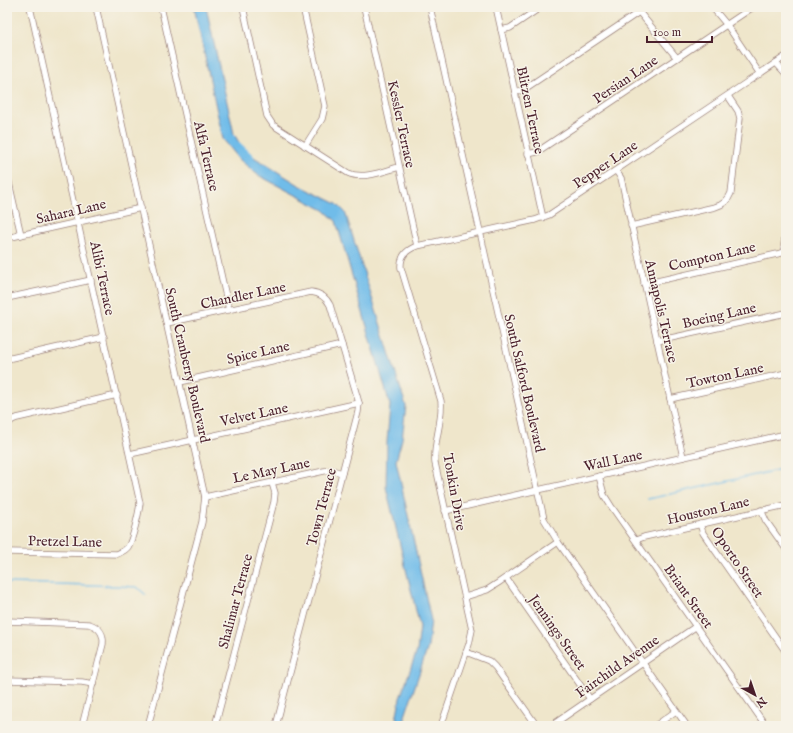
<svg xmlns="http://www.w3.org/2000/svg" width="793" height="733" font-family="'IM FELL English',serif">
  <rect width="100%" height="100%" fill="#f7f3e8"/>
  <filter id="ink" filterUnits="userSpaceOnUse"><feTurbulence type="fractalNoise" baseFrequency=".025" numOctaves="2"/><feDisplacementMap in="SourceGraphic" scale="8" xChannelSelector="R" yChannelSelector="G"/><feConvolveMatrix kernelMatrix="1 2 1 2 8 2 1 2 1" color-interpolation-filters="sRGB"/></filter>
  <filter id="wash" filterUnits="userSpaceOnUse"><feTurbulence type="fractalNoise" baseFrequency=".012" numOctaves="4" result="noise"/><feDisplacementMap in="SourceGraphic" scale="16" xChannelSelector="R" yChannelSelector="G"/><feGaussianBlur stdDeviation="0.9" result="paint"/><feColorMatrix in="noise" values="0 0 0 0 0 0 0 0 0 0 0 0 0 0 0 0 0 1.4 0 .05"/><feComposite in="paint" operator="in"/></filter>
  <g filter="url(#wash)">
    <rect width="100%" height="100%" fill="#efe6cb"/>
    <!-- water -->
    <polygon fill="#6fbce9" stroke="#5c6e8a" points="194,7 206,7 234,134 244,151 299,185 337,204 345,212 406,406 402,439 396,461 431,620 428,647 405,716 405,726 395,726 400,698 417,651 420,627 386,487 387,442 390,405 336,221 324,210 258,175 240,160 223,139"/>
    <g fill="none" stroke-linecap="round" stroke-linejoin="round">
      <!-- stream -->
      <g stroke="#6fbce9" stroke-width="1.5">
        <polyline points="648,499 786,468"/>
        <polyline points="7,583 95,585 137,587 146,595"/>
      </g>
      <!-- canal -->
      <polyline stroke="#6fbce9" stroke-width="4.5" points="238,144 252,157"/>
    </g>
  </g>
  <g filter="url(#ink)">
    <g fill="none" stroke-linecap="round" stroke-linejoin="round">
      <defs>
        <g id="minor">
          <polyline points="96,7 205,497 202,522 148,726"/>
          <polyline points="161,7 229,310"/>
          <path d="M 243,7 L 267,116 L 273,125 L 348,173 C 363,180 384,171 399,167"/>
          <polyline points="303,7 325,106 322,119 305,146"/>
          <polyline points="364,7 417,246"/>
          <polyline points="430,7 544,519 558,542 687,726"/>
          <polyline points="496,7 543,218"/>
          <polyline points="635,7 677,58"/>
          <polyline points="712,7 727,25 760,74"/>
          <polyline points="501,30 510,28 541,7"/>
          <polyline points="776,63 786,74"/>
          <polyline points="515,92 523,90 639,12"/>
          <polyline points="528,154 537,152 753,7"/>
          <polyline points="616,171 621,178 683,457"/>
          <polyline points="7,174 21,235"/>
          <path d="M 631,226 L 715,207 C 723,205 728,201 731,193 L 740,118 L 738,111 L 728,96"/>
          <polyline points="7,238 141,208"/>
          <polyline points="785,252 784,245 786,229"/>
          <polyline points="644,284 786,252"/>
          <polyline points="7,298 91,280"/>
          <path d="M 167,323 L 311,292 C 320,293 326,297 330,305 L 357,396 L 359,403 L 358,412 L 276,726"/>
          <polyline points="657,341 786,313"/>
          <polyline points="7,359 104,337"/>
          <polyline points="180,382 342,345"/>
          <polyline points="670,399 786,373"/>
          <polyline points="7,425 12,420 17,418 117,395"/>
          <polyline points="130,454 359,403"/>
          <polyline points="599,476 604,495 611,506 766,726"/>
          <polyline points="205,497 324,471 332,470 342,473"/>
          <polyline points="761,510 766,521 786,549"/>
          <polyline points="445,511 786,434"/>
          <polyline points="700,524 703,533 786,652"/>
          <polyline points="636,540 644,537 786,505"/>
          <path d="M 7,552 L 117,554 C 121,552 125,551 128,547 C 133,539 139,512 140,503 L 30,7"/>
          <polyline points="506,578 590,699"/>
          <polyline points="465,597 487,590 498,583 558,542"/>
          <path d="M 7,621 L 89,624 C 99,627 104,634 103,644 L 82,726"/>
          <polyline points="466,652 489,661 495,667 537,726"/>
          <polyline points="7,680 82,682 93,684"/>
          <polyline points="215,726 274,502 275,493 272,483"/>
          <path d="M 441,726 L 469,644 L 472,630 L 435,463 C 433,442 443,422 441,401 L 401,268 C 400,256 406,250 417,246 L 535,220 L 549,215 L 786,56"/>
          <polyline points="551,726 695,627"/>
          <polyline points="655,726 676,711"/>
        </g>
      </defs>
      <!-- minor casing -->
      <use href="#minor" stroke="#9c827b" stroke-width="7"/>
      <!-- minor -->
      <use href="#minor" stroke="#fff" stroke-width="5.5"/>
    </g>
  </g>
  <g text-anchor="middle" stroke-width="3" stroke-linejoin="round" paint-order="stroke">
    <!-- street labels -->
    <g font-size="14" fill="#4a1f2b" stroke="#f7f3e8">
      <text transform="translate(625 79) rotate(-34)" y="5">Persian Lane</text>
      <text transform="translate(531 110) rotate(78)" y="5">Blitzen Terrace</text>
      <text transform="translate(402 124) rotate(78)" y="5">Kessler Terrace</text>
      <text transform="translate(207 156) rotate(77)" y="5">Alfa Terrace</text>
      <text transform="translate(605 164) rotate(-34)" y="5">Pepper Lane</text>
      <text transform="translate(71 211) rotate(-13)" y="5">Sahara Lane</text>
      <text transform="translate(712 256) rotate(-13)" y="5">Compton Lane</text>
      <text transform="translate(103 278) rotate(78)" y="5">Alibi Terrace</text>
      <text transform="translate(243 295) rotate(-12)" y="5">Chandler Lane</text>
      <text transform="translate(662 311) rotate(77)" y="5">Annapolis Terrace</text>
      <text transform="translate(719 315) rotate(-13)" y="5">Boeing Lane</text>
      <text transform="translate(258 352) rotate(-13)" y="5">Spice Lane</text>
      <text transform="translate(188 365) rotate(77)" y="5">South Cranberry Boulevard</text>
      <text transform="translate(725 375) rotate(-12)" y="5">Towton Lane</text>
      <text transform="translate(525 383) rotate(77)" y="5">South Salford Boulevard</text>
      <text transform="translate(254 414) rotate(-12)" y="5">Velvet Lane</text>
      <text transform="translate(613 460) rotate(-12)" y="5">Wall Lane</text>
      <text transform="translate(271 470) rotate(-12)" y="5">Le May Lane</text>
      <text transform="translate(455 492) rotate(80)" y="5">Tonkin Drive</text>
      <text transform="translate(321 507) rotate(-75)" y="5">Town Terrace</text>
      <text transform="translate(708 510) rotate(-13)" y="5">Houston Lane</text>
      <text transform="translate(65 541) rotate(1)" y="5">Pretzel Lane</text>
      <text transform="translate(738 562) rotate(56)" y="5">Oporto Street</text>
      <text transform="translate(689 596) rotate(55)" y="5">Briant Street</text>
      <text transform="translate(235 601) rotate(-75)" y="5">Shalimar Terrace</text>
      <text transform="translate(558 632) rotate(55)" y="5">Jennings Street</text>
      <text transform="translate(617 666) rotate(-35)" y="5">Fairchild Avenue</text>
    </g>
  </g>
  <!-- margin -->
  <rect width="793" height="733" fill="none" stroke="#f7f3e8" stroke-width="24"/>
  <!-- north arrow -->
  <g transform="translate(755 695) rotate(140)" stroke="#f7f3e8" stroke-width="3" paint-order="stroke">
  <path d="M0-3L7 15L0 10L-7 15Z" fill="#4a1f2b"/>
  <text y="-6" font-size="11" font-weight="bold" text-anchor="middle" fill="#4a1f2b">N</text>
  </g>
  <!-- scale -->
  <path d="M647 36v6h65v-6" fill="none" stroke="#4a1f2b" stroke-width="2"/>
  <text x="653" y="36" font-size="12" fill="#4a1f2b" stroke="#f7f3e8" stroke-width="3" paint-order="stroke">100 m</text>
</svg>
